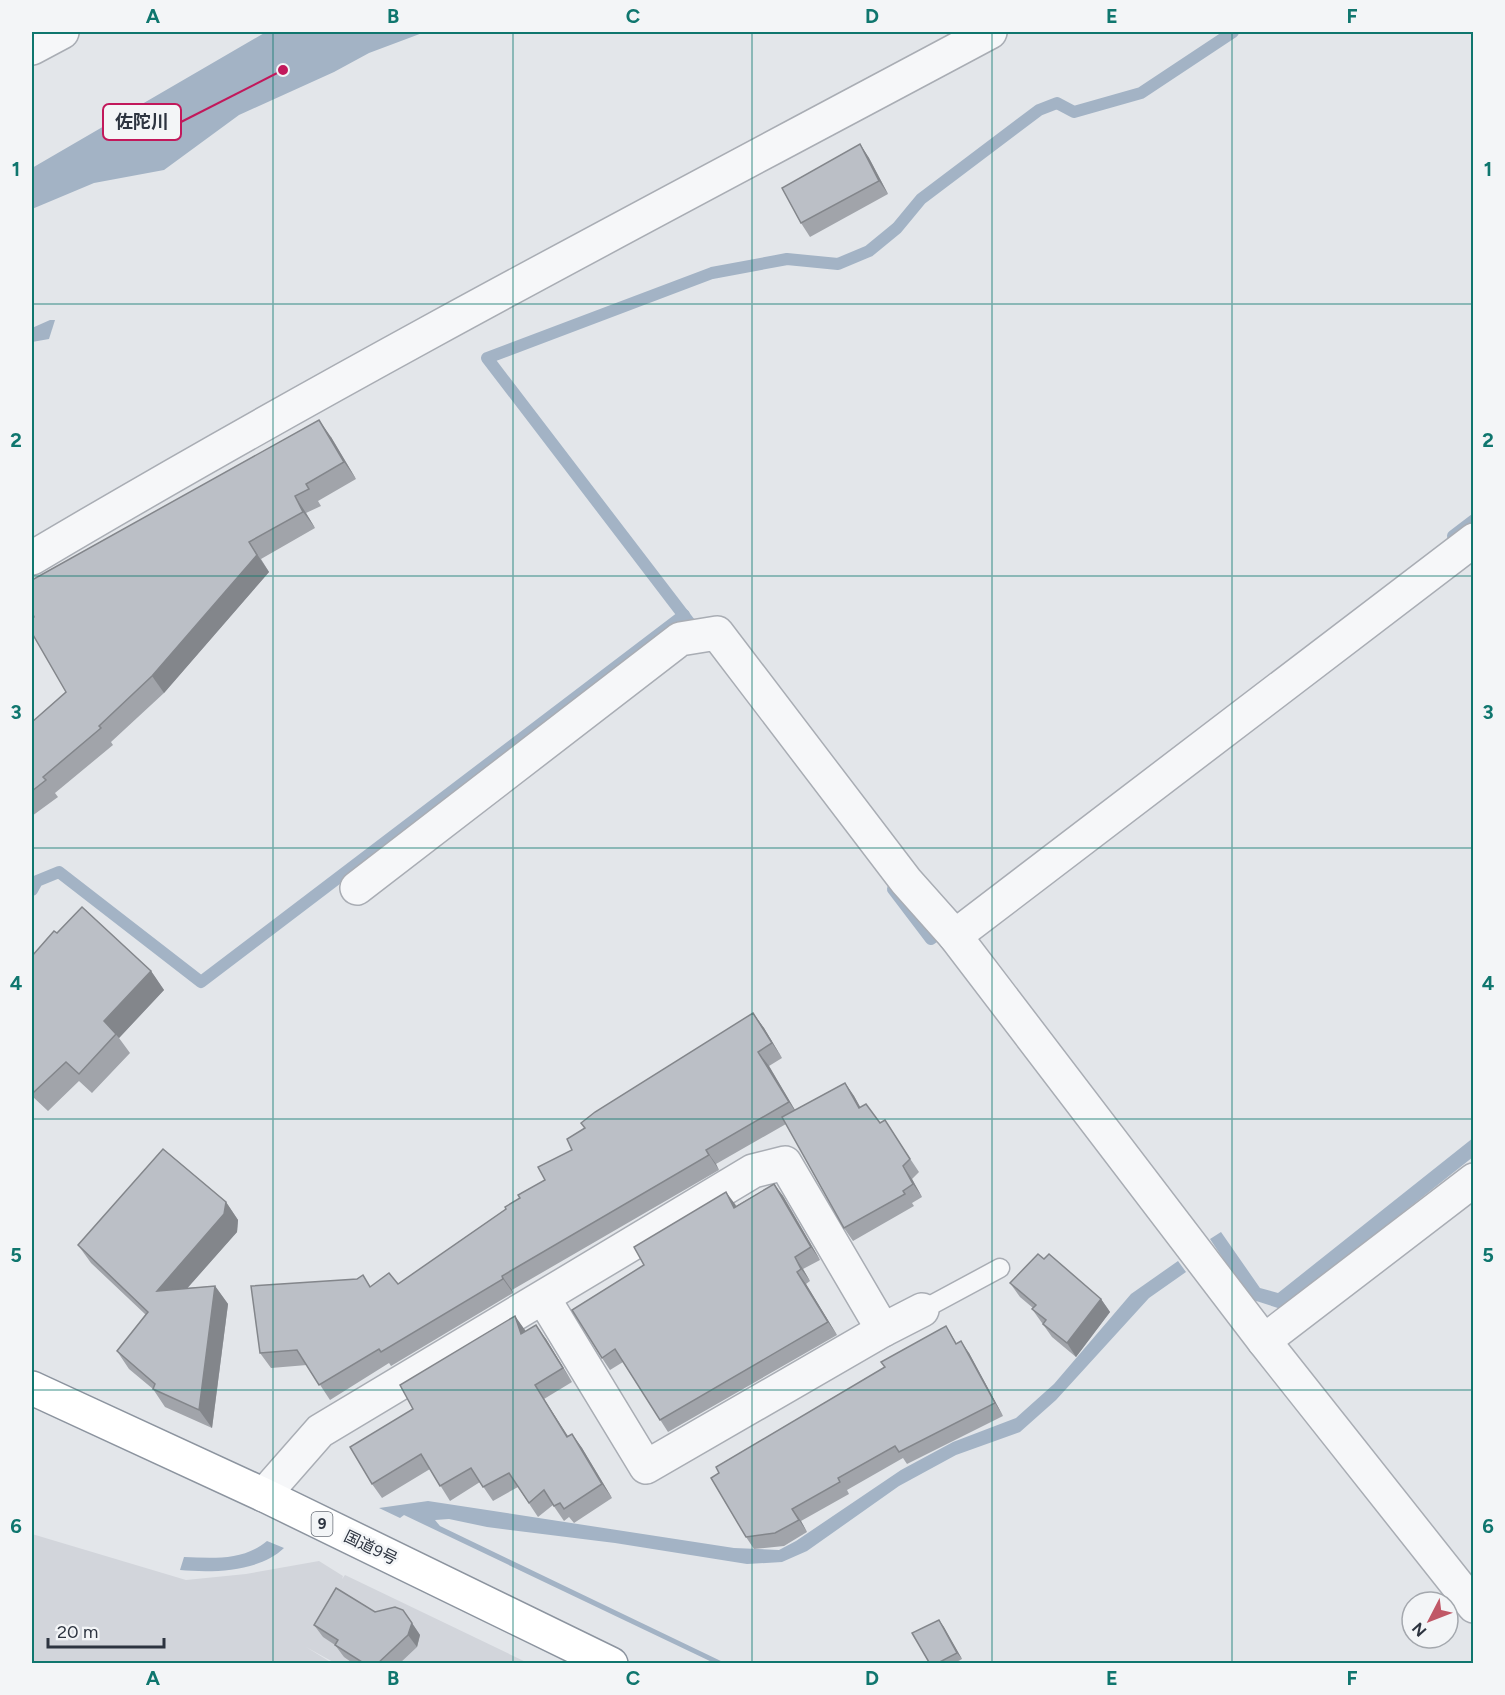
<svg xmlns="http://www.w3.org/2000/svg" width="1505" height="1695" font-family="Figtree,'Noto Sans JP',sans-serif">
  <rect width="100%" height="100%" fill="#e3e6ea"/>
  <!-- built -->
  <polygon fill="#d2d5db" points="32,1534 186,1580 246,1574 319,1561 343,1576 342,1579 345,1575 528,1663 335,1663 306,1647 332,1663 32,1663"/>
  <!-- water -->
  <g fill="#a3b3c5">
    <polygon points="266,32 425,32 369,53 334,72 239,115 164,170 94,183 32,209 32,168"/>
    <polygon points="50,320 55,320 49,339 32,342 32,328"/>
    <polygon points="1473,1138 1473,1157 1281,1309 1250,1299 1210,1239 1221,1232 1260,1288 1278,1293"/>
    <polygon points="1178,1261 1186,1272 1149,1298 1056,1400 1020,1432 956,1455 899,1486 807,1551 782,1562 747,1564 615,1543 487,1527 449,1519 435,1520 440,1526 725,1663 714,1663 404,1515 400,1518 379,1508 428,1501 734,1548 779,1550 796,1541 901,1470 953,1442 1016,1418 1054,1384 1131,1294"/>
    <path d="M 267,1541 L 284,1548 C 259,1572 213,1573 180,1570 L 184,1557 C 213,1558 243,1561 267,1541 Z"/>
  </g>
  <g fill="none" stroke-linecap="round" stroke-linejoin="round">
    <!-- stream -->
    <g stroke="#a3b3c5" stroke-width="12">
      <polyline points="1453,536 1474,520"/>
      <polyline points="698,634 487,358 712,273 787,259 838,264 869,251 897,228 921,199 1039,110 1057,103 1074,112 1141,93 1233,32"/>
      <polyline points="893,889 931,939 946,928"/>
      <polyline points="32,890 37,881 59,872 201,982 684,615"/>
    </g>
    <defs>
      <polyline id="lane" points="922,1310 1000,1268"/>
      <g id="street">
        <polyline points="32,48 62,32"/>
        <path d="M 32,558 C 345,372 668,204 990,32"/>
        <polyline points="357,888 680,639 717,633 906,881 955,936 1264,1341 1474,1606"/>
        <polyline points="955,936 1474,540"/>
        <polyline points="544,1299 646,1467 883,1330 922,1310"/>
        <polyline points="1264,1341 1474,1180"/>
        <polyline points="264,1495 320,1431 753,1171 785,1163 883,1330"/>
      </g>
      <polyline id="highway" points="32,1388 264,1495 611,1664"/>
    </defs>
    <!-- lane casing -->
    <use href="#lane" stroke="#a9adb4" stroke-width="21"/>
    <!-- street casing -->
    <use href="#street" stroke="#a9adb4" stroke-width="36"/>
    <!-- highway casing -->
    <use href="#highway" stroke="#8c949f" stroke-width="36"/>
    <!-- lane -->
    <use href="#lane" stroke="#f6f7f9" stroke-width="18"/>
    <!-- street -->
    <use href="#street" stroke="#f6f7f9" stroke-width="33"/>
    <!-- highway -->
    <use href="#highway" stroke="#fff" stroke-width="33"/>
  </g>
  <!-- wall -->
  <g fill="#a1a4aa">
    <polygon points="860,144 869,158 888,194 810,237 801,223"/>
    <polygon points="331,437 356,479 318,501 321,506 306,513 315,528 261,559 269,572 164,693 111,742 113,745 55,793 58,797 32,816 32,722 66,692"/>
    <polygon points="57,933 151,971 164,990 119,1038 130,1053 92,1093 79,1081 48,1111 32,1096 32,956"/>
    <polygon points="753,1013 764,1028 782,1058 769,1066 795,1110 845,1083 854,1096 860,1107 880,1123 893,1133 919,1172 912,1179 922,1197 912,1203 914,1206 853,1241 844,1228 786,1124 716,1164 719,1170 512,1290 513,1293 391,1366 389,1363 330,1400 307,1365 271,1368 260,1353 357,1279 363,1275 370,1286 398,1284 506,1209 520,1198 545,1180 572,1150 585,1128"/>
    <polygon points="774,1184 783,1196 820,1260 803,1269 810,1281 806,1284 837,1335 668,1432 623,1362 610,1370 602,1358 644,1265 735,1204 736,1206"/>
    <polygon points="226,1202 238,1220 237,1232 187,1288 215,1286 228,1304 212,1428 165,1407 153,1389 129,1369 117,1351 146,1315 91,1263 78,1245"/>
    <polygon points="1044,1259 1101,1299 1110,1312 1076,1357 1052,1337 1032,1309 1033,1308 1020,1297 1010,1283"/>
    <polygon points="515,1316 525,1331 546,1339 572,1382 544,1399 568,1436 572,1434 582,1448 612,1498 574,1523 569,1517 564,1521 553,1505 538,1517 518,1487 493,1501 480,1482 450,1501 430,1469 382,1498 372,1484 413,1409"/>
    <polygon points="946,1326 957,1344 969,1353 1003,1416 907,1464 903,1458 847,1490 849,1494 801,1521 807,1532 784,1546 754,1549 746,1537 719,1473 885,1367"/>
    <polygon points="403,1610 420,1635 417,1647 399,1664 354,1664 344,1657 335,1645 323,1637 314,1625 375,1612"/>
    <polygon points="939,1620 962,1659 953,1664 930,1664"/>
  </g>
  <!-- shaded-wall -->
  <g fill="#83868b">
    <polygon points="860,144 869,158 888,194 879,181"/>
    <polygon points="319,420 331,437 356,479 344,462"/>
    <polygon points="295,496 306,513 315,528 303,512"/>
    <polygon points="249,542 269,572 164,693 152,676"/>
    <polygon points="151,971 164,990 119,1038 104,1021"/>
    <polygon points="753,1013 764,1028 782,1058 772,1043"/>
    <polygon points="758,1052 769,1066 799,1117 789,1102"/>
    <polygon points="845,1083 854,1096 868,1121 859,1108"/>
    <polygon points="706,1150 716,1164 719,1170 709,1155"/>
    <polygon points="903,1166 912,1179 922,1197 913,1184"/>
    <polygon points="774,1184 783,1196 820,1260 811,1247"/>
    <polygon points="726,1192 735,1204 742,1220 734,1208"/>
    <polygon points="226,1202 238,1220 237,1232 169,1309 157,1291"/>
    <polygon points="795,1257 803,1269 810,1281 801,1269"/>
    <polygon points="797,1272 806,1284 837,1335 828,1322"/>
    <polygon points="502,1276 512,1290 513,1293 503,1279"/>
    <polygon points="215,1286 228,1304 212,1428 199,1410"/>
    <polygon points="1101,1299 1110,1312 1076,1357 1067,1343"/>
    <polygon points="515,1316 525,1330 531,1348 521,1334"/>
    <polygon points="536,1325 546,1339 572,1382 563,1368"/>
    <polygon points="961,1341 969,1353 1003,1416 995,1403"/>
    <polygon points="535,1385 544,1399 577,1451 567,1437"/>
    <polygon points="572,1434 582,1448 612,1498 602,1484"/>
    <polygon points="792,1509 801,1521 807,1532 799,1520"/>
    <polygon points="939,1620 944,1627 962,1659 957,1653"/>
    <polygon points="412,1623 420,1635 417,1647 408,1635"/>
  </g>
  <!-- building -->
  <g fill="#bbbfc6" stroke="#83868b" stroke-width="1.5">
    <polygon points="860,144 879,181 801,223 782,188"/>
    <polygon points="319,420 344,462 306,484 309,489 295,496 303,512 249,542 257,555 152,676 99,726 101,728 43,777 46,780 32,791 32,722 66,692 32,633 32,618 34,617 32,612 32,580"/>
    <polygon points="82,907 151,971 104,1021 116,1034 79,1074 66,1062 34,1092 32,1090 32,956 54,931 57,933"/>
    <polygon points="753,1013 772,1043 758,1052 789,1102 706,1150 709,1155 502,1276 503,1279 381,1352 379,1349 319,1385 297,1350 260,1353 251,1286 357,1279 363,1275 370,1287 389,1273 398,1284 506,1209 505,1207 520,1198 518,1195 545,1180 538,1167 572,1150 567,1139 585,1128 581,1123 595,1112"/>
    <polygon points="845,1083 859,1108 866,1104 880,1123 885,1120 910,1159 903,1166 913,1184 903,1191 905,1194 844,1228 782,1117"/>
    <polygon points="163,1149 226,1202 224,1214 157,1291 215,1286 199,1410 153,1389 155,1384 117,1351 148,1312 78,1245"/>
    <polygon points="774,1184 811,1247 795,1257 801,1269 797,1272 828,1322 660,1420 615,1349 602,1358 572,1310 644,1265 634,1247 726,1192 734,1208"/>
    <polygon points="1038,1254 1044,1259 1049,1254 1101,1299 1067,1343 1043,1324 1046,1320 1032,1309 1036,1305 1010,1283"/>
    <polygon points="515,1316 521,1334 536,1325 563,1368 535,1385 567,1437 572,1434 602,1484 564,1509 560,1503 554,1506 544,1490 529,1503 509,1473 483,1487 471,1468 440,1486 421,1454 372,1484 350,1447 413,1409 400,1385"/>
    <polygon points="946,1326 956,1344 961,1341 995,1403 899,1452 895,1446 838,1478 840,1482 792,1509 799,1520 775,1533 746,1537 711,1478 719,1473 716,1467 885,1367 881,1362"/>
    <polygon points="336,1588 375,1612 395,1607 403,1610 412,1623 408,1635 377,1664 365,1664 335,1645 338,1640 314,1625"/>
    <polygon points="939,1620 957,1653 936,1664 930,1664 912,1633"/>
  </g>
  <!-- grid -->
  <path fill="none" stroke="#0f766e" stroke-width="1.5" stroke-opacity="0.55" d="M 273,32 L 273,1664M 513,32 L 513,1664M 752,32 L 752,1664M 992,32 L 992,1664M 1232,32 L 1232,1664M 32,304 L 1474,304M 32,576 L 1474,576M 32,848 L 1474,848M 32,1119 L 1474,1119M 32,1390 L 1474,1390"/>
  <g text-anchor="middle" stroke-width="5" stroke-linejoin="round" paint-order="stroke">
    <!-- shield labels -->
    <rect fill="#f3f5f7" stroke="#686e77" stroke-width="1.5" x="311.5" y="1512" width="21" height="24" rx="4.5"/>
    <g font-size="15" font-weight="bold" fill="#2d3440">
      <text x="322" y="1529">9</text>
    </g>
    <!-- street labels -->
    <g font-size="16" fill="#2d3440" stroke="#f3f5f7">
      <text transform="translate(371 1547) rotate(26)" y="6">国道9号</text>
    </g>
  </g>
  <!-- callouts -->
  <path fill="none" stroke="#c2185b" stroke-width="2" d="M283 70L181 122"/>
  <circle fill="#c2185b" stroke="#f3f5f7" stroke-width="2" cx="283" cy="70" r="6"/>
  <rect fill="#f3f5f7" stroke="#c2185b" stroke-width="2" x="103" y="104" width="78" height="36" rx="6"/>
  <g font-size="18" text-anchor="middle" font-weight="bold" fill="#2d3440">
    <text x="142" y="128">佐陀川</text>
  </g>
  <!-- border -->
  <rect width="1505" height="1695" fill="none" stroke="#f3f5f7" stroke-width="66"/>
  <!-- north arrow -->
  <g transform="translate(1430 1620) rotate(228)"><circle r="28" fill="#f3f5f7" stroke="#a4a8ae" stroke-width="1.5"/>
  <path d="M0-4.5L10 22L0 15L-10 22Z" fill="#c05867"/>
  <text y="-9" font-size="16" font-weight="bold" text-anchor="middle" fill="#2d3440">N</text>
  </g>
  <!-- scale -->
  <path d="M48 1638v9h116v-9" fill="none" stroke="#2d3440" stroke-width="3"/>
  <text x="57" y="1638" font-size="18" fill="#2d3440" stroke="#f3f5f7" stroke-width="4.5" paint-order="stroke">20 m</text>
  <rect x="33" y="33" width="1439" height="1629" fill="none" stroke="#0f766e" stroke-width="2"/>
  <g font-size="20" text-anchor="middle" font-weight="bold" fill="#0f766e">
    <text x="153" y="23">A</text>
    <text x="393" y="23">B</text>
    <text x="633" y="23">C</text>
    <text x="872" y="23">D</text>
    <text x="1112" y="23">E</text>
    <text x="1352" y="23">F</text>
    <text x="16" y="176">1</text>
    <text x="1488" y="176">1</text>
    <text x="16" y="447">2</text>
    <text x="1488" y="447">2</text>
    <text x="16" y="719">3</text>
    <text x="1488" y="719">3</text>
    <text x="16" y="990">4</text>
    <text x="1488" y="990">4</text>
    <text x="16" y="1262">5</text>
    <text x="1488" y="1262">5</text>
    <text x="16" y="1533">6</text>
    <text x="1488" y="1533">6</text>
    <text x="153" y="1685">A</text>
    <text x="393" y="1685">B</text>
    <text x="633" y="1685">C</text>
    <text x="872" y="1685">D</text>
    <text x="1112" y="1685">E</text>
    <text x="1352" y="1685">F</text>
  </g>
</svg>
